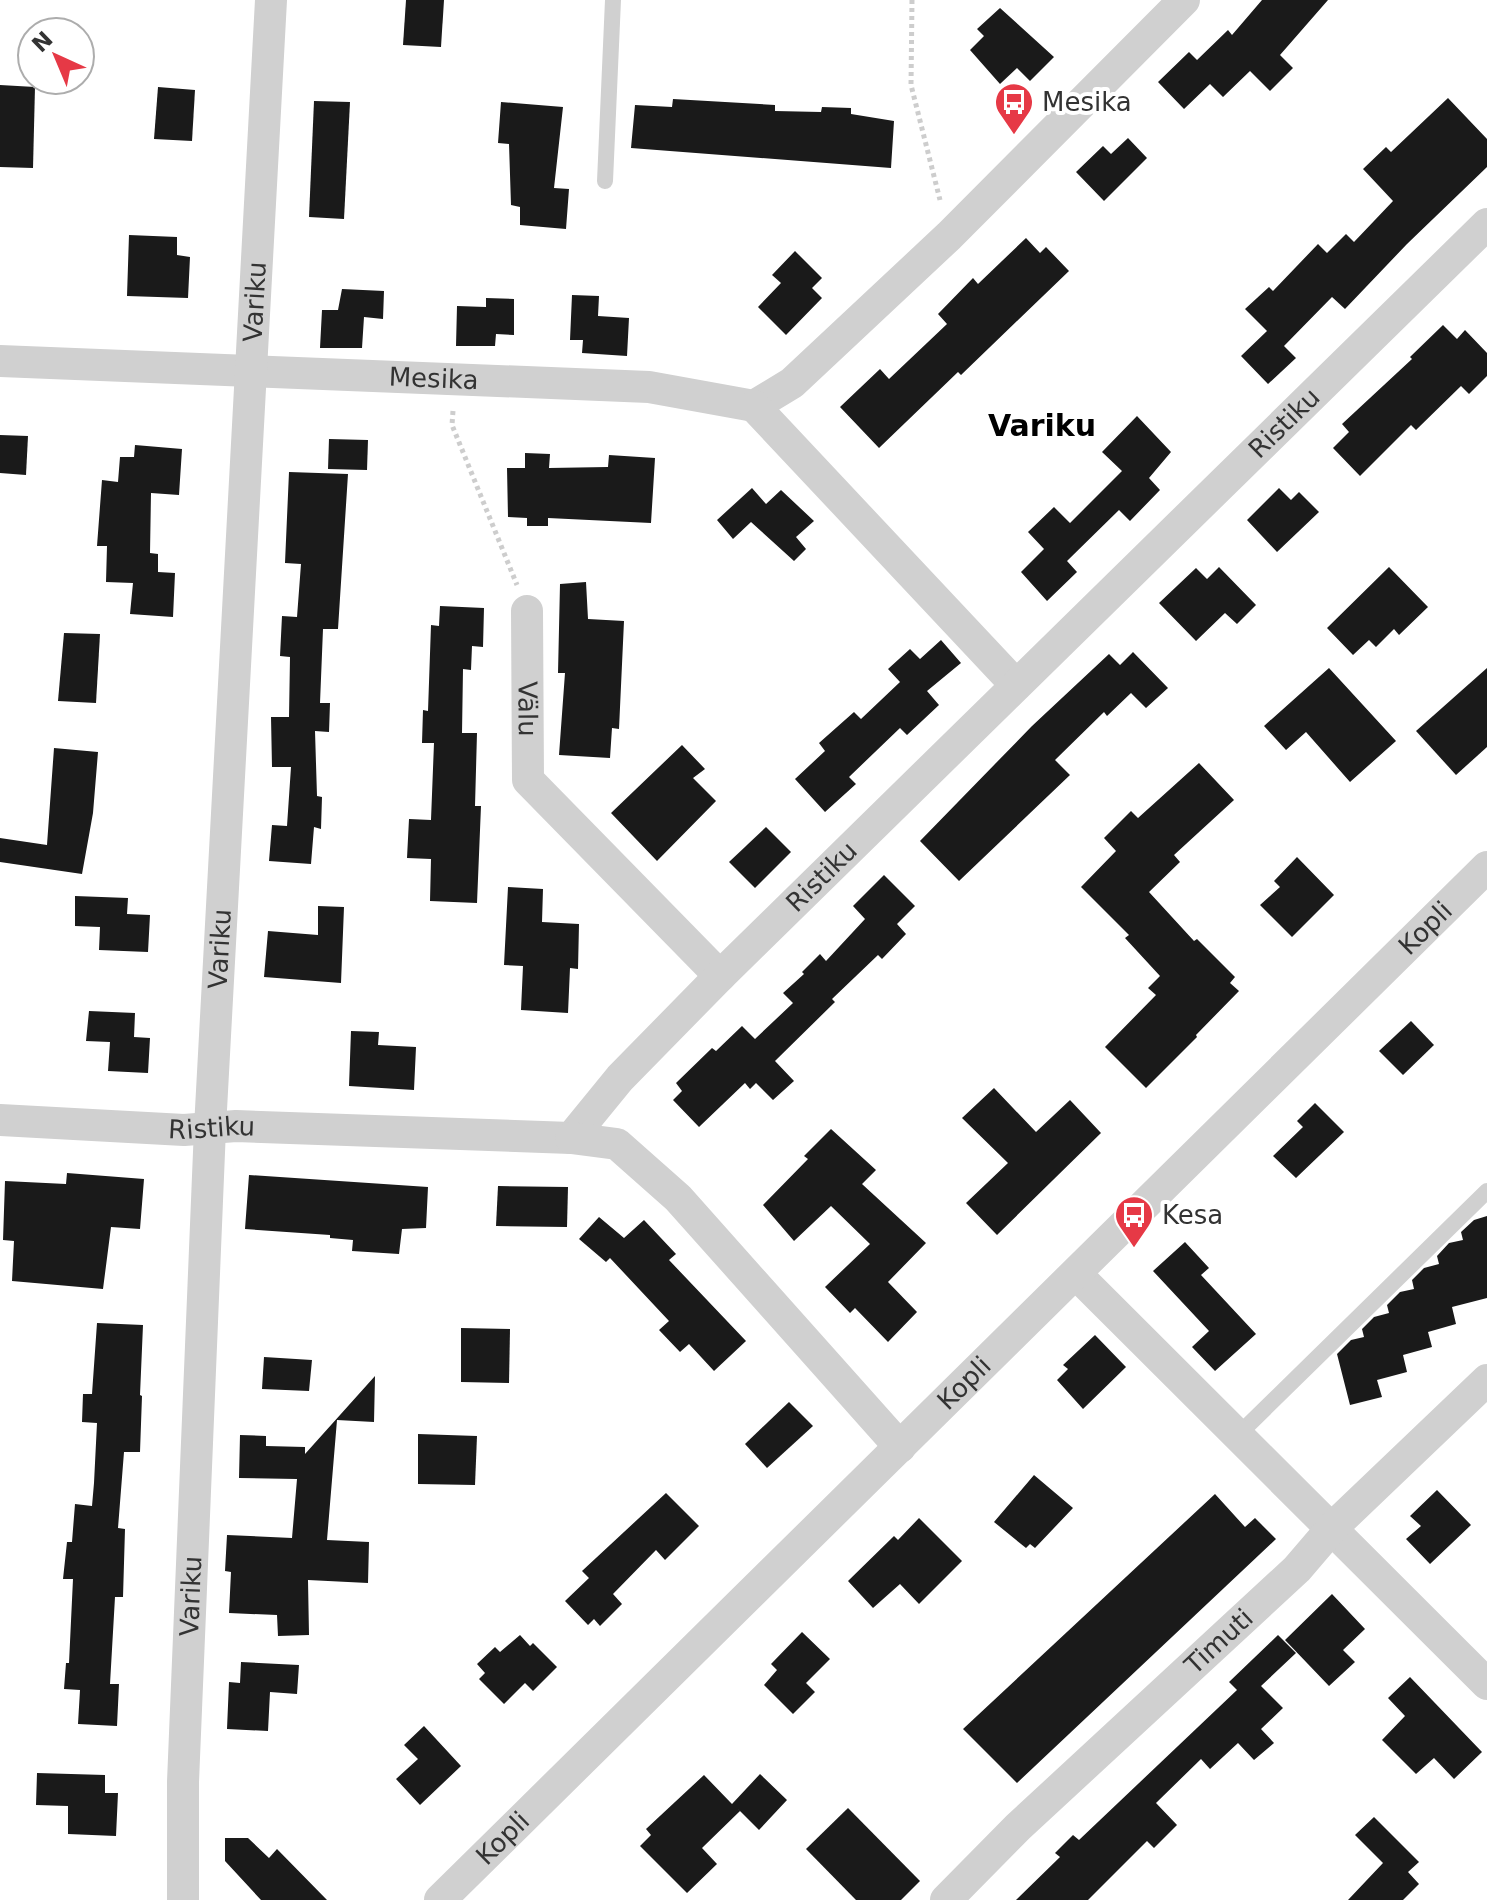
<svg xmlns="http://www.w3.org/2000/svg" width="1487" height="1900" font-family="'DejaVu Sans',sans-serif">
  <rect width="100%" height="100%" fill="#fff"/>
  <!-- building -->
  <g fill="#1a1a1a">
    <polygon points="406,0 444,0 441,47 403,45"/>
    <polygon points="1262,0 1328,0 1280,55 1293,68 1270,91 1250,71 1223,97 1210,84 1184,109 1158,82 1189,52 1197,60 1228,30 1232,35"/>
    <polygon points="1000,8 1054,57 1030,81 1017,68 1000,84 970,50 984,36 977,29"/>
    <polygon points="0,85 35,87 33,168 0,167"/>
    <polygon points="158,87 195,90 192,141 154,139"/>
    <polygon points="1448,98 1487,139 1487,167 1407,244 1345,309 1332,297 1284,346 1296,358 1268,384 1241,356 1267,331 1245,309 1269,287 1273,291 1318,244 1327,253 1346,234 1354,242 1393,201 1363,169 1386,147 1391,152"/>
    <polygon points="673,99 775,105 775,111 821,112 822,107 851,108 851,114 894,121 891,168 631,148 635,105 672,107"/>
    <polygon points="314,101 350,102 344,219 309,217"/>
    <polygon points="501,102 563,107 554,188 569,189 566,229 520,225 520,207 511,205 509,144 498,143"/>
    <polygon points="1128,138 1147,158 1104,201 1076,172 1103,146 1111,154"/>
    <polygon points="129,235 177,237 177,255 190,257 188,298 127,296"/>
    <polygon points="1026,238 1040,253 1046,247 1069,271 961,375 958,372 879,448 840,407 880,369 889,379 947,324 938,314 973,278 978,284"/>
    <polygon points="795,251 822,278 812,288 822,298 786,335 758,307 781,283 772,275"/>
    <polygon points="342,289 384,291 383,319 364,317 362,348 320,348 322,310 338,310"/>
    <polygon points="572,295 599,296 598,316 629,318 627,356 582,353 583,340 570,340"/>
    <polygon points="486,298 514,299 514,335 496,334 495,346 456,346 457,306 486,307"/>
    <polygon points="1443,325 1457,339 1465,330 1487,353 1487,376 1469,394 1461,386 1416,430 1411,425 1360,476 1333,448 1349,432 1342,424 1412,359 1410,357"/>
    <polygon points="1137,416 1171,452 1149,478 1160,490 1130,521 1119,510 1067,561 1077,572 1047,601 1021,572 1044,549 1028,532 1054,507 1070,523 1122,471 1102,452"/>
    <polygon points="0,435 28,436 26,475 0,473"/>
    <polygon points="329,439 368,440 367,470 328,469"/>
    <polygon points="135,445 182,449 179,495 151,493 150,553 158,554 158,572 175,573 173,617 130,614 133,583 106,582 107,546 97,546 102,480 118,482 120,457 134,457"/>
    <polygon points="525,453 550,454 549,468 608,467 609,455 655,458 651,523 548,518 548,526 527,526 527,518 508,517 507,468 525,468"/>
    <polygon points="289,472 348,474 338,629 323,629 320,703 330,703 329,732 315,731 317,796 322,797 321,829 314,827 311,864 269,861 272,825 287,826 291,767 272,767 271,717 289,717 290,657 280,656 282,616 297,617 301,564 285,563"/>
    <polygon points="752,488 766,504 781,490 814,521 796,537 806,549 794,561 751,522 733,539 717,520"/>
    <polygon points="1279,488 1291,500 1299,492 1319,512 1277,552 1247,520"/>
    <polygon points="1219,567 1256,605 1237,624 1225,613 1196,641 1159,603 1196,568 1207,579"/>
    <polygon points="1389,567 1428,607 1399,635 1394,629 1376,647 1369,640 1353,655 1327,628"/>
    <polygon points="586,582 588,619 624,621 619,729 612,728 610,758 559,755 565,673 558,673 560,584"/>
    <polygon points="440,606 484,608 483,647 472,646 471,670 463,669 462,733 477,733 475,806 481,806 477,903 430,901 431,859 407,858 409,819 431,820 434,743 422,743 423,710 428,711 431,625 439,626"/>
    <polygon points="64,633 100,634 96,703 58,701"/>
    <polygon points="941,640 961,663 927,691 939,705 907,735 900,728 849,777 856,784 825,812 795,779 825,751 819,743 854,712 861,719 900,682 888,669 910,649 920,659"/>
    <polygon points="1133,652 1168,688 1146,708 1131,693 1107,716 1104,712 1055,760 1070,775 959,881 920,841 1032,726 1109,654 1120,665"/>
    <polygon points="1329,668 1396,741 1350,782 1306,732 1286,750 1264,726"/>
    <polygon points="1487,668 1487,747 1456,775 1416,731"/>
    <polygon points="682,745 705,769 693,778 716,801 657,861 611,813"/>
    <polygon points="54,748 98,752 93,813 82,874 0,862 0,838 47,845"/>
    <polygon points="1199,763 1234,800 1174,855 1180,862 1149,892 1194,941 1197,939 1235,977 1230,983 1239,991 1196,1035 1197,1037 1146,1088 1105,1047 1156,995 1148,988 1160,976 1125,938 1129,935 1081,887 1116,851 1104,838 1131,811 1138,818"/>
    <polygon points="766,827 791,852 755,888 729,862"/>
    <polygon points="1297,857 1334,895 1292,937 1260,905 1280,887 1274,881"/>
    <polygon points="884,875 915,906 897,924 906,934 882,959 878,955 832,999 835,1002 775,1061 794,1081 773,1100 756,1083 750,1089 745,1083 699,1127 673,1100 682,1091 676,1083 712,1048 716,1051 742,1026 755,1039 793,1003 783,993 804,974 802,972 820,954 826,961 865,919 853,906"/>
    <polygon points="508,887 543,889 542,922 579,924 578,969 570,968 568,1013 521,1010 523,966 504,965"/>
    <polygon points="75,896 128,898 127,914 150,915 148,952 99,950 100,927 75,926"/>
    <polygon points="318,906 344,907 341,983 264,977 268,931 318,935"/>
    <polygon points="89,1011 135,1013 134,1037 150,1038 148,1073 108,1071 110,1042 86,1041"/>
    <polygon points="1411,1021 1434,1045 1403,1075 1379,1051"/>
    <polygon points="351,1031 379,1032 378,1045 416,1047 414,1090 349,1086"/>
    <polygon points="994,1088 1036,1132 1070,1100 1101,1133 997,1235 966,1203 1008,1163 962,1118"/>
    <polygon points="1315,1103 1344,1132 1296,1178 1273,1156 1303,1127 1297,1121"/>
    <polygon points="831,1129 876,1170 862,1184 926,1243 888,1282 917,1312 888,1342 855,1308 850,1313 825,1287 870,1244 831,1206 794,1241 763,1205 808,1159 804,1156"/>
    <polygon points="67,1173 144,1179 140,1229 111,1227 103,1289 12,1281 14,1241 3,1240 5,1181 66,1184"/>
    <polygon points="249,1175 428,1187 426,1228 402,1229 399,1254 352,1251 353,1240 330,1238 330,1235 245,1229"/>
    <polygon points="498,1186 568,1187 567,1227 496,1226"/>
    <polygon points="1487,1216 1487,1298 1452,1307 1456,1324 1428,1332 1432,1347 1403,1355 1407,1372 1377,1380 1382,1397 1350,1405 1337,1354 1351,1340 1364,1337 1362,1329 1374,1317 1389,1313 1387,1305 1400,1292 1414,1289 1412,1280 1424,1268 1439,1264 1437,1256 1449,1243 1463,1240 1461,1232 1474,1220"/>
    <polygon points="599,1217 624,1238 644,1220 676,1254 669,1260 746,1341 714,1371 689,1344 680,1352 659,1330 669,1321 610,1258 606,1262 579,1239"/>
    <polygon points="1185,1242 1209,1268 1201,1275 1256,1334 1215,1371 1192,1347 1209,1331 1153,1271"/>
    <polygon points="97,1323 143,1325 140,1395 142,1396 140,1452 124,1452 118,1528 125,1529 123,1597 115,1597 110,1684 119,1684 117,1726 78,1724 80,1690 64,1689 66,1663 69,1663 73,1579 63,1579 67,1542 72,1542 75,1504 92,1506 94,1483 97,1423 82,1422 83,1394 92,1394"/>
    <polygon points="461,1328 510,1329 509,1383 461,1382"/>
    <polygon points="1095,1335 1126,1367 1083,1409 1057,1380 1068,1369 1063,1365"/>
    <polygon points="264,1357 312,1360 309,1391 262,1389"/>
    <polygon points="375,1376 374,1422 337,1420 327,1540 369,1542 368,1583 308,1580 309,1635 278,1636 277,1615 229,1613 231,1572 225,1571 227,1535 292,1538 297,1479 239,1478 240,1435 266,1436 266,1446 305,1447 305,1454"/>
    <polygon points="789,1402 813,1426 767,1468 745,1444"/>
    <polygon points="418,1434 477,1436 475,1485 418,1484"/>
    <polygon points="1034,1475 1073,1508 1035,1548 1030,1544 1026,1548 994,1522"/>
    <polygon points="1437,1490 1471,1525 1430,1564 1406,1539 1421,1526 1410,1516"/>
    <polygon points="666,1493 699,1526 665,1560 656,1550 613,1594 622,1604 600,1626 594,1619 588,1625 565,1601 589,1578 582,1571"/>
    <polygon points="1215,1494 1245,1527 1255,1518 1276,1539 1017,1783 963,1729"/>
    <polygon points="919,1518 962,1561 919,1604 900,1584 873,1608 848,1581 894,1536 898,1540"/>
    <polygon points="1332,1594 1365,1629 1343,1650 1355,1662 1329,1686 1285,1640"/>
    <polygon points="802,1632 830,1659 806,1683 815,1692 793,1714 764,1685 777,1670 771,1664"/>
    <polygon points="520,1635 530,1646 533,1643 557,1667 533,1691 525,1683 504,1704 479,1679 485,1673 477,1664 495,1647 500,1652"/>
    <polygon points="1278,1635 1296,1653 1261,1686 1283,1708 1261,1729 1274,1743 1254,1760 1238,1743 1210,1769 1201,1759 1156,1803 1177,1825 1154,1848 1147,1841 1088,1900 1016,1900 1060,1857 1055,1853 1073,1835 1079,1840 1237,1690 1229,1682"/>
    <polygon points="241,1662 299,1665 297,1694 270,1692 268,1731 227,1729 229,1682 240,1683"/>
    <polygon points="1410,1677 1482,1752 1454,1779 1434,1758 1416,1774 1382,1740 1405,1716 1388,1698"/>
    <polygon points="424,1726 461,1766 420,1805 396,1779 418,1759 404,1745"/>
    <polygon points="37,1773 105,1775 105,1793 118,1793 116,1836 68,1834 68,1806 36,1805"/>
    <polygon points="760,1774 787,1800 759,1830 737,1808 740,1811 702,1848 717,1864 687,1893 640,1846 651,1835 646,1829 704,1775 732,1804"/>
    <polygon points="848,1808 920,1881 901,1900 856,1900 806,1849"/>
    <polygon points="1374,1817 1419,1862 1408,1872 1419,1884 1403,1900 1348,1900 1383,1863 1355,1835"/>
    <polygon points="225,1838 248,1838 269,1858 277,1849 327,1900 261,1900 225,1861"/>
  </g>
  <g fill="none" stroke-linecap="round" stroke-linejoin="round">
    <!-- path -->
    <g stroke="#cdcdcd" stroke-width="5" stroke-dasharray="4 4" stroke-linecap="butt">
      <polyline points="912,0 911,85 940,200"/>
      <polyline points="453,411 452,425 517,585"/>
    </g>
    <!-- service -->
    <g stroke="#d0d0d0" stroke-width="16">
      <polyline points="605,181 613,0"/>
      <polyline points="1238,1435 1487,1191"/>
    </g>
    <!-- minor -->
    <g stroke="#d0d0d0" stroke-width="32">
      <path id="s1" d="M 0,361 L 649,387 L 754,406 L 792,383 L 949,236 L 1184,0"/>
      <polyline points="754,406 1016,685"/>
      <path id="s2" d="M 527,611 L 528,780 L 720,976"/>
      <path id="s3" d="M 0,1120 L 184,1130 L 236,1126 L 571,1138 L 620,1078 L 720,976 L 1487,224"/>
      <polyline points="571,1138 617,1144 678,1198 900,1447"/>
      <polyline points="1076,1274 1487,1684"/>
      <path id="s4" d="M 183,1900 L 183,1782 L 210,1128 L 271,0"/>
      <path id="s5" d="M 440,1900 L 1487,867"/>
      <path id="s6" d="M 946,1900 L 1018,1827 L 1297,1569 L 1332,1528 L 1487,1380"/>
    </g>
  </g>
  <!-- icons -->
  <defs>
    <symbol id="bus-pin" viewBox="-11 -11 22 30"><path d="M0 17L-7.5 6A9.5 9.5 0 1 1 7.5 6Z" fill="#e63946" stroke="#fff"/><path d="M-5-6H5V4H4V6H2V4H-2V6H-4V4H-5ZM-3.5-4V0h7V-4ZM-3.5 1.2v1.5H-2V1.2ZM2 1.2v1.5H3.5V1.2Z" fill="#fff"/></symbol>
  </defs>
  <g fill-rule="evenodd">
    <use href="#bus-pin" x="992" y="80" width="44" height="60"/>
    <use href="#bus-pin" x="1112" y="1193" width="44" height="60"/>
  </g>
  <g text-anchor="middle" stroke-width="8" stroke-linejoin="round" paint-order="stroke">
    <!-- poi labels -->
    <g font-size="26" fill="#333" stroke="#fff" text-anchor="start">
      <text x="1042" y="111">Mesika</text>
      <text x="1162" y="1224">Kesa</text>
    </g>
    <!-- street labels -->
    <g font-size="26" fill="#333" stroke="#fff">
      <text dy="9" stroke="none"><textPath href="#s4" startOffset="1600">Variku</textPath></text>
      <text dy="9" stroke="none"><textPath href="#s1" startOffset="434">Mesika</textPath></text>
      <text dy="9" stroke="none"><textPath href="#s3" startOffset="1582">Ristiku</textPath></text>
      <text dy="9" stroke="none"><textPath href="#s2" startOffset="98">Välu</textPath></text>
      <text dy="9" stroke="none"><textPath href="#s3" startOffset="934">Ristiku</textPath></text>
      <text dy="9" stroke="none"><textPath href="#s5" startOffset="1384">Kopli</textPath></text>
      <text dy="9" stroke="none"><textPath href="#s4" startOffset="952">Variku</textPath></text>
      <text dy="9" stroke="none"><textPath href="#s3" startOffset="212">Ristiku</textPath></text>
      <text dy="9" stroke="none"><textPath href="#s5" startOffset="736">Kopli</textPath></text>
      <text dy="9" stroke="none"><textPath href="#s4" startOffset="304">Variku</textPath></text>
      <text dy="9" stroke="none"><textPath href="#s6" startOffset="376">Timuti</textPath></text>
      <text dy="9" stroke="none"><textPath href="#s5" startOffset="88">Kopli</textPath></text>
    </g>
    <!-- quarter labels -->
    <g font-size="30" font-weight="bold" fill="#000" stroke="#fff">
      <text x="1042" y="436">Variku</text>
    </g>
  </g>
  <!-- north arrow -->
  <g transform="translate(56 56) rotate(316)"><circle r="38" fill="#ffffff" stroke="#adadad" stroke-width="2"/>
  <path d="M0-6L14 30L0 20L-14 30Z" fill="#e63946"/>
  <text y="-12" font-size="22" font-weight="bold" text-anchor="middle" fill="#333333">N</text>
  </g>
</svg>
